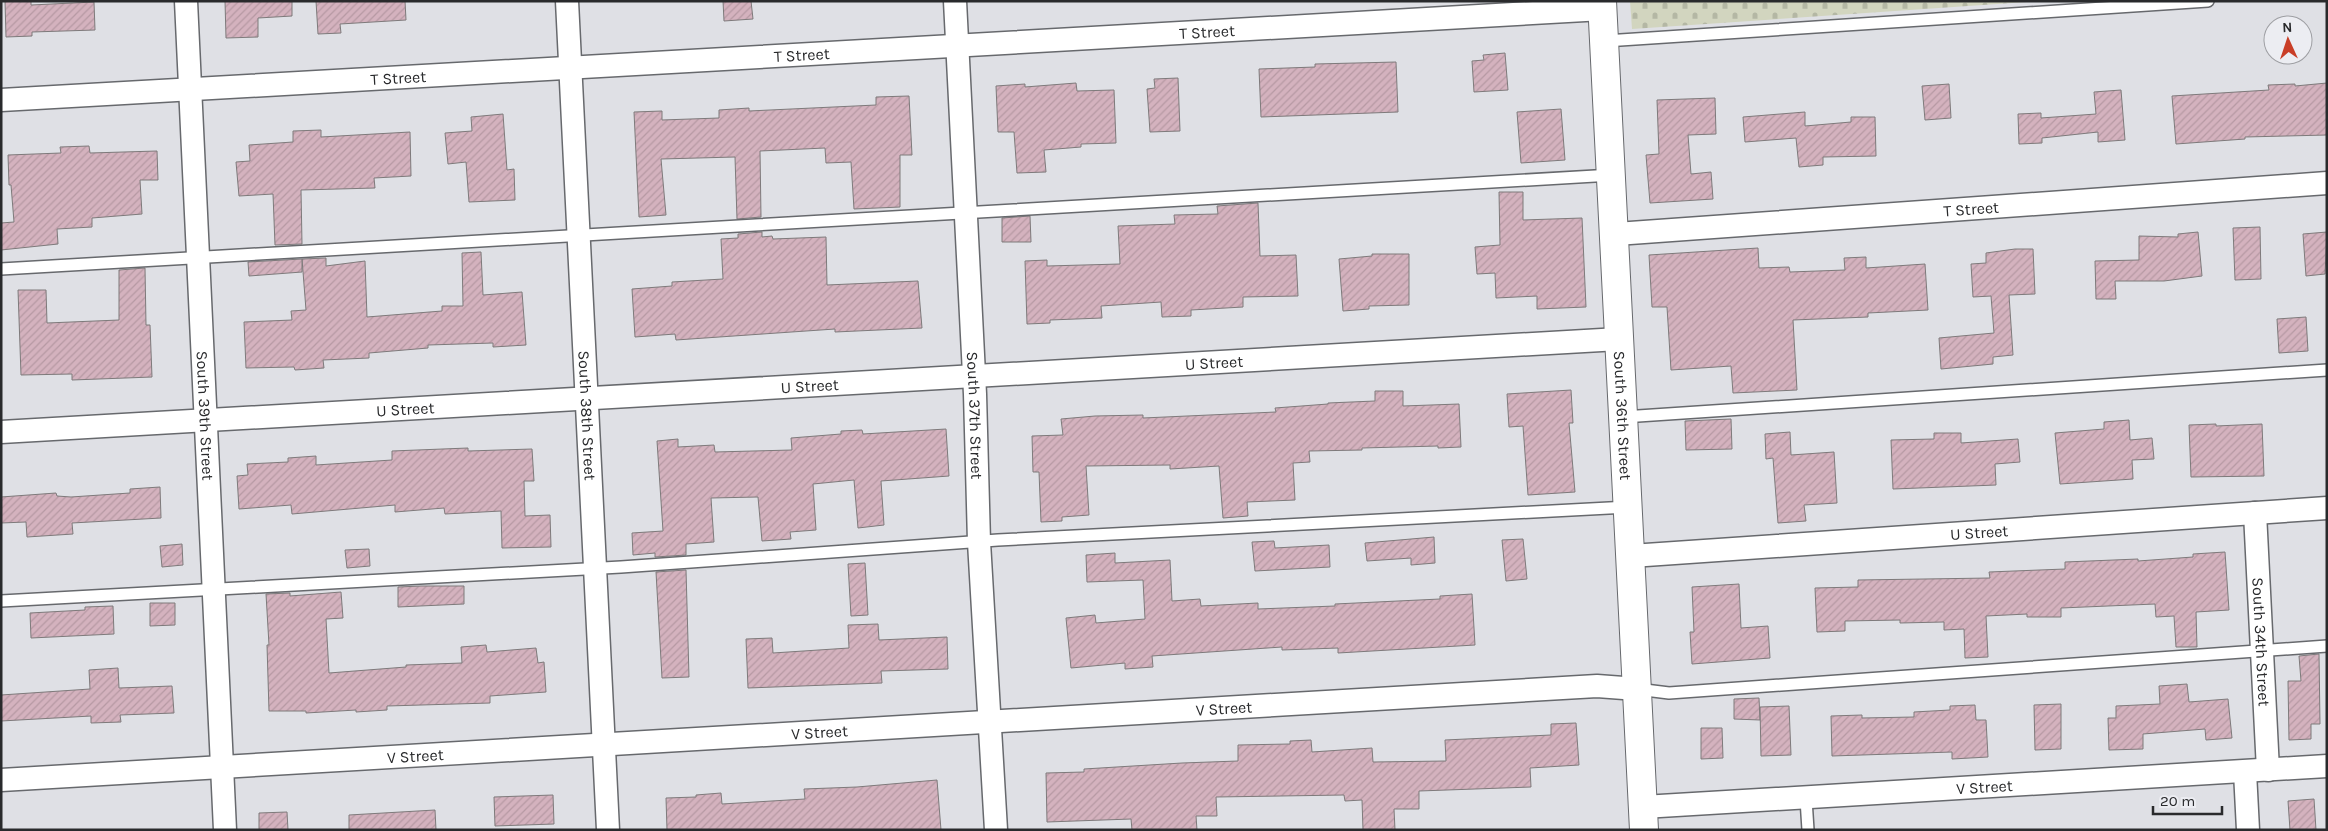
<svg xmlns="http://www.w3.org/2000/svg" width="2328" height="831" font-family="Karla,sans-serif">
  <defs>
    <pattern id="cemetery-stones" width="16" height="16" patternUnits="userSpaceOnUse" patternTransform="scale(1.25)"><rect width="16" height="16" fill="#d2d5bf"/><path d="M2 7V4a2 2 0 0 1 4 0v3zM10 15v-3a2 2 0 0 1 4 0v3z" fill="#b4b7a4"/></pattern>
    <pattern id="building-hatch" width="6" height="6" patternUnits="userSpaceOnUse" patternTransform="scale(1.25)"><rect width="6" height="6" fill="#d4b2be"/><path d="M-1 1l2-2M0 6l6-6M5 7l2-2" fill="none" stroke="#b699a3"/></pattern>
  </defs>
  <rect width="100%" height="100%" fill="#dfe0e5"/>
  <!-- cemetery -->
  <polygon fill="url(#cemetery-stones)" points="1630,1 2043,1 1632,29"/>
  <!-- building -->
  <g fill="url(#building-hatch)" stroke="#7e7a7b">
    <polygon points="5,1 31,1 31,5 94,2 95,30 32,32 32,36 6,37"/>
    <polygon points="225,1 292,1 292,16 258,18 258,37 226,38"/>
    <polygon points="316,1 405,1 406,20 340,24 341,33 318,34"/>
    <polygon points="723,1 751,1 753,19 724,21"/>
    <polygon points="1505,53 1508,90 1474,92 1472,61 1484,60 1483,55"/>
    <polygon points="1396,62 1398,112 1261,117 1259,69 1315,67 1315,64"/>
    <polygon points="1178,78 1180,131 1150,132 1147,89 1155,88 1154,79"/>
    <polygon points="1076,83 1077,91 1114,90 1116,143 1081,144 1081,147 1044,150 1046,172 1017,173 1014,132 998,132 996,86 1025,84 1025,87"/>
    <polygon points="2327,83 2327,135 2245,137 2245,139 2176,144 2172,96 2269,90 2268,85 2295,84 2295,86"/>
    <polygon points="1949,84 1951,118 1925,120 1922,86"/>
    <polygon points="2121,90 2125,140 2098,142 2098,132 2042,138 2042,143 2019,144 2018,114 2041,113 2041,118 2096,114 2094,92"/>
    <polygon points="909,96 912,155 900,155 900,207 854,209 851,162 826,163 825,148 760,151 761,217 737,219 735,157 661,159 666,215 639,217 634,112 662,111 662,120 719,118 719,110 749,108 749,111 876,105 876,97"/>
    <polygon points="1715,98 1716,134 1688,135 1691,174 1711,172 1713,199 1650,203 1646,155 1659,154 1657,100"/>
    <polygon points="1561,109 1565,160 1521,163 1517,112"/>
    <polygon points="1805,112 1805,126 1851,122 1851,117 1875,117 1876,156 1823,157 1823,165 1799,167 1796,138 1745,142 1743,117"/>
    <polygon points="503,114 507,170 514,169 515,200 469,202 466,162 448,164 445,133 472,131 471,117"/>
    <polygon points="321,130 321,137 410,132 411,176 374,178 375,188 301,190 302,244 275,245 273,194 239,196 236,162 250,161 249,145 293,142 293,131"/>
    <polygon points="89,146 90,153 157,151 158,180 140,180 142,214 92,218 92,227 57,229 58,244 1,250 1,223 14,222 11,185 9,185 8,155 61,153 60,147"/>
    <polygon points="1499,192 1523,192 1523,220 1582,218 1586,307 1537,309 1537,296 1496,298 1495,273 1477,274 1475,247 1500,245"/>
    <polygon points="1258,203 1260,256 1296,255 1298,296 1243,297 1243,307 1191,310 1191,316 1162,317 1161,302 1101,306 1102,318 1050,320 1050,323 1027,324 1025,261 1047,260 1047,266 1120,264 1118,226 1175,224 1174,215 1218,214 1217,206"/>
    <polygon points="1030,216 1031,242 1002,242 1002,218"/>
    <polygon points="2260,227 2261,279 2235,280 2233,228"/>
    <polygon points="762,232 762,237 772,236 773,239 826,237 827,285 918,281 922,328 835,332 835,329 676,340 675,334 635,337 632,289 672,286 672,282 723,279 721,239 738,238 738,234"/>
    <polygon points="2198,232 2202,276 2164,281 2115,281 2116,299 2096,299 2095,261 2139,260 2139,236 2178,237 2178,234"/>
    <polygon points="2327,232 2325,274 2306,276 2303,234"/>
    <polygon points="1758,248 1759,268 1789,267 1790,272 1845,270 1844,258 1866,257 1866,268 1925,264 1928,310 1868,313 1868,317 1793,320 1797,390 1733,393 1731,366 1671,370 1667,307 1652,307 1649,255"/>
    <polygon points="2015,249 2033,249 2035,294 2009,295 2013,355 1993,357 1993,364 1941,369 1939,338 1994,333 1991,296 1973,297 1971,264 1986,263 1986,253"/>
    <polygon points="481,252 483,295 522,292 526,345 493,347 493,343 428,345 428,348 369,353 369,358 323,360 324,368 295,370 294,367 246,368 244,322 292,320 291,311 306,310 302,259 326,258 326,266 365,261 367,317 442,311 442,306 463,306 462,253"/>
    <polygon points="1372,254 1409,254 1409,305 1369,306 1369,309 1343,311 1339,259 1372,256"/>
    <polygon points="302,259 302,272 249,276 248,262"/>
    <polygon points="145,268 146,325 150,325 152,377 72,380 72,374 21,375 18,290 46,290 47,323 119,320 119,270"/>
    <polygon points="2306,317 2308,351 2279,353 2277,319"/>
    <polygon points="1571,390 1573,423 1569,423 1575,492 1528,495 1523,426 1509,427 1507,394"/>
    <polygon points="1375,391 1403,391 1403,406 1459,404 1461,447 1438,448 1438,446 1362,448 1362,450 1309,451 1310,462 1293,463 1295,500 1247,502 1248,516 1223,518 1219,466 1170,469 1170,465 1086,466 1089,515 1062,517 1062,521 1041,522 1039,472 1033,472 1032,436 1063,435 1061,419 1095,416 1143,415 1143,418 1276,412 1275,408 1328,404 1328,403 1375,401"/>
    <polygon points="1731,419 1732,449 1686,450 1685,421"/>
    <polygon points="2129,420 2130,440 2152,438 2154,459 2132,460 2133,479 2060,484 2055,433 2104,429 2104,422"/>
    <polygon points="2216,424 2216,426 2262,424 2264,476 2191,477 2189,425"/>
    <polygon points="946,429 949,476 881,481 884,525 858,528 854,480 813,484 816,530 790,532 791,539 762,541 758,497 711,498 714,542 686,544 686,555 655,557 655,553 633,555 632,533 663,531 657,441 678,439 678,447 714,445 715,452 792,450 791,438 841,434 841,431 862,430 863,434"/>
    <polygon points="1790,432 1791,455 1834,452 1837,503 1804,505 1806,521 1778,523 1773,458 1766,459 1765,434"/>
    <polygon points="1934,433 1961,433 1961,443 2018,439 2020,462 1995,464 1996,485 1893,489 1891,440 1934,439"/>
    <polygon points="468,448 468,451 532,449 534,481 524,481 525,516 550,515 551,547 502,548 501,511 445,514 444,508 395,512 395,505 292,514 291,505 239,509 237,476 248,475 247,464 288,462 288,458 316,456 316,465 392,460 392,451"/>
    <polygon points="160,487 161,518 72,523 73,534 27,537 26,522 1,523 1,497 56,493 57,496 71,497 130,493 130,489"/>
    <polygon points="1434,537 1435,563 1411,565 1411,558 1367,561 1365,543"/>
    <polygon points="1523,539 1527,579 1506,581 1502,540"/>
    <polygon points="1274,541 1275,548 1329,545 1330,567 1255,571 1252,542"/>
    <polygon points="182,544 183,565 162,567 160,546"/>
    <polygon points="369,549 370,566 347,568 345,550"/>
    <polygon points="2225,552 2229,610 2196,612 2197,647 2176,647 2174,616 2156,617 2155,604 2061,608 2061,617 2027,617 2027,614 1986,616 1988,657 1965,658 1964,629 1944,630 1944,622 1900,623 1900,620 1845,621 1845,631 1817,632 1815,588 1858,587 1858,580 1990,578 1989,572 2065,569 2065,562 2138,559 2138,561 2193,557 2193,554"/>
    <polygon points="1115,553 1115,563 1170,560 1172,601 1200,599 1201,606 1258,603 1258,609 1335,606 1335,604 1440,599 1440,596 1472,594 1475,645 1338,653 1338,648 1282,650 1282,647 1152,656 1153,667 1125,669 1125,663 1071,668 1066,618 1095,615 1096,623 1145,619 1143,580 1087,582 1086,555"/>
    <polygon points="865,563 868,615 851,616 848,564"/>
    <polygon points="686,570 689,677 662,678 656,572"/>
    <polygon points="1739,584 1741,628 1768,626 1770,658 1692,664 1690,632 1694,632 1692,587"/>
    <polygon points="421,586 464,586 464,604 398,607 398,587"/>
    <polygon points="341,592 343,618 326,619 329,673 406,667 406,665 462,663 461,647 486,645 487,652 536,648 538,663 544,662 546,692 490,696 490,703 387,706 387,710 356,712 356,710 306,713 306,711 269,711 267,645 269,645 266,594 290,593 290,596"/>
    <polygon points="150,603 175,603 175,625 150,626"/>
    <polygon points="113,606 114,634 31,638 30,613 85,610 85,607"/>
    <polygon points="878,624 879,640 947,637 948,669 881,671 882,683 748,688 746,639 772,638 773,653 849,648 848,625"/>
    <polygon points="2319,654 2320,724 2311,724 2311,739 2289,740 2288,681 2301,681 2299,656"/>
    <polygon points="118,668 119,688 172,686 174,713 120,715 121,722 91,723 91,716 1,721 1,695 90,689 89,670"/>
    <polygon points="2187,684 2189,702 2228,699 2232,738 2206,740 2205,729 2143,734 2143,749 2109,750 2108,718 2116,718 2116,706 2160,704 2159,686"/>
    <polygon points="1759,698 1760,720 1734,719 1734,699"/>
    <polygon points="2061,704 2061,749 2035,750 2034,705"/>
    <polygon points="1975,705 1976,720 1986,720 1988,757 1952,759 1952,752 1832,756 1831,716 1862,715 1862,718 1914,717 1914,712 1950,710 1950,706"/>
    <polygon points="1789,706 1791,755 1761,756 1760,707"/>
    <polygon points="1576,723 1579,765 1530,768 1531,787 1419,791 1419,809 1394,809 1395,830 1363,830 1362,800 1345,801 1344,795 1216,797 1217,816 1196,816 1197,830 1132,830 1131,819 1047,822 1046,773 1084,772 1084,769 1182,763 1238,761 1238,745 1290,744 1290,741 1311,740 1312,752 1372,748 1373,762 1446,761 1445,740 1551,735 1551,724"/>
    <polygon points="1701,728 1722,728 1723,758 1701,759"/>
    <polygon points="937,780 941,830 667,830 666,798 696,797 696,795 721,793 722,804 805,799 804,789 857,787"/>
    <polygon points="553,795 554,824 495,826 494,797"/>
    <polygon points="2314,799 2316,830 2290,830 2288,801"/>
    <polygon points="435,810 436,830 349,830 349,815"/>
    <polygon points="287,812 288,830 259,830 259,813"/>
  </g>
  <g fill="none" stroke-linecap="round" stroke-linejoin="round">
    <defs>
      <g id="lane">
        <polyline points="1605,41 2208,1"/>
        <polyline points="1,269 1612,175"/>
        <polyline points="1623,417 2327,370"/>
        <polyline points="1,601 621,567 998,540 1628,507"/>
        <polyline points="1637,689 1669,693 2327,646"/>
        <polyline points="1806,799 1808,830"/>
      </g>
      <g id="street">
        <path id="s1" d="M 186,1 L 225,830"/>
        <path id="s2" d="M 567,1 L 608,830"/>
        <path id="s3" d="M 955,1 L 975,394 L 979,542 L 996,830"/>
        <path id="s4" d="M 1,100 L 1603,9"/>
        <path id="s5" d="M 1616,234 L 2327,183"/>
        <path id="s6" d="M 1,432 L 1619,339"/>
        <path id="s7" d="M 2255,513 L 2268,770"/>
        <path id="s8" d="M 1631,556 L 2327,508"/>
        <polyline points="2245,772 2248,830"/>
        <path id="s9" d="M 1,780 L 1597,686 L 1637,689"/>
        <path id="s10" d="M 1643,807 L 2327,766"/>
      </g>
      <g id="secondary">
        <path id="s11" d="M 1602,1 L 1644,830"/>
      </g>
    </defs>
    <!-- lane casing -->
    <use href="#lane" stroke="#67696d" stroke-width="14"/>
    <!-- street casing -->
    <use href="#street" stroke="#67696d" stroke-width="25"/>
    <!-- secondary casing -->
    <use href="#secondary" stroke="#67696d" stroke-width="30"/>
    <!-- lane -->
    <use href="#lane" stroke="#fff" stroke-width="11"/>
    <!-- street -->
    <use href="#street" stroke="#fff" stroke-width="22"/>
    <!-- secondary -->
    <use href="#secondary" stroke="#fff" stroke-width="28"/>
  </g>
  <g text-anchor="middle" stroke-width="4" stroke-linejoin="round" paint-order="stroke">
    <!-- street labels -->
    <g font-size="16" fill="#292a2c" stroke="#ecedf2">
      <text dy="6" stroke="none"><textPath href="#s4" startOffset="1208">T Street</textPath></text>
      <text dy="6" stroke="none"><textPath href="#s4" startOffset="802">T Street</textPath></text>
      <text dy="6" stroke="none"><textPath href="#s4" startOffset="398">T Street</textPath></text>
      <text dy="6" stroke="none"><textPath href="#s5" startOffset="356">T Street</textPath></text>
      <text dy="6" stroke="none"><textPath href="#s6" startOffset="1215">U Street</textPath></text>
      <text dy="6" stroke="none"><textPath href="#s6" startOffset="810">U Street</textPath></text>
      <text dy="6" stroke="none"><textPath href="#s6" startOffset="405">U Street</textPath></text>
      <text dy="6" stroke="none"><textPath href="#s1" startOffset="415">South 39th Street</textPath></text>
      <text dy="6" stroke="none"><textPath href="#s2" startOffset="415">South 38th Street</textPath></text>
      <text dy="6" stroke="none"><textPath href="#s3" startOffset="415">South 37th Street</textPath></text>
      <text dy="6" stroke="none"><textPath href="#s11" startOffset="415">South 36th Street</textPath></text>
      <text dy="6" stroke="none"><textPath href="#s8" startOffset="349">U Street</textPath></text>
      <text dy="6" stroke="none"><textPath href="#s7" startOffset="129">South 34th Street</textPath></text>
      <text dy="6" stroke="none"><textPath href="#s9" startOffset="1225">V Street</textPath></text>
      <text dy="6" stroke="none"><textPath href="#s9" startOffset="820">V Street</textPath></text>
      <text dy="6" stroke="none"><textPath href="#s9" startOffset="415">V Street</textPath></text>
      <text dy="6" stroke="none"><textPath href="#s10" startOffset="342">V Street</textPath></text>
    </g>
  </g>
  <!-- border -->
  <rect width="2328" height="831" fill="none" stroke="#292a2c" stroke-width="5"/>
  <!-- north arrow -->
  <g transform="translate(2288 40) rotate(357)"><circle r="24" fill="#ecedf2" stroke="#9e9fa3"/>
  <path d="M0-4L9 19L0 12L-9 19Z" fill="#c93e27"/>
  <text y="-8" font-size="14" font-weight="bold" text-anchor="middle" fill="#292a2c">N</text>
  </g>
  <!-- scale -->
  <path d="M2153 806v8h69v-8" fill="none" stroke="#292a2c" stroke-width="2.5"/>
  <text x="2160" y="806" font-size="15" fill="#292a2c" stroke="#ecedf2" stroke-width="4" paint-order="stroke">20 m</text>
</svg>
